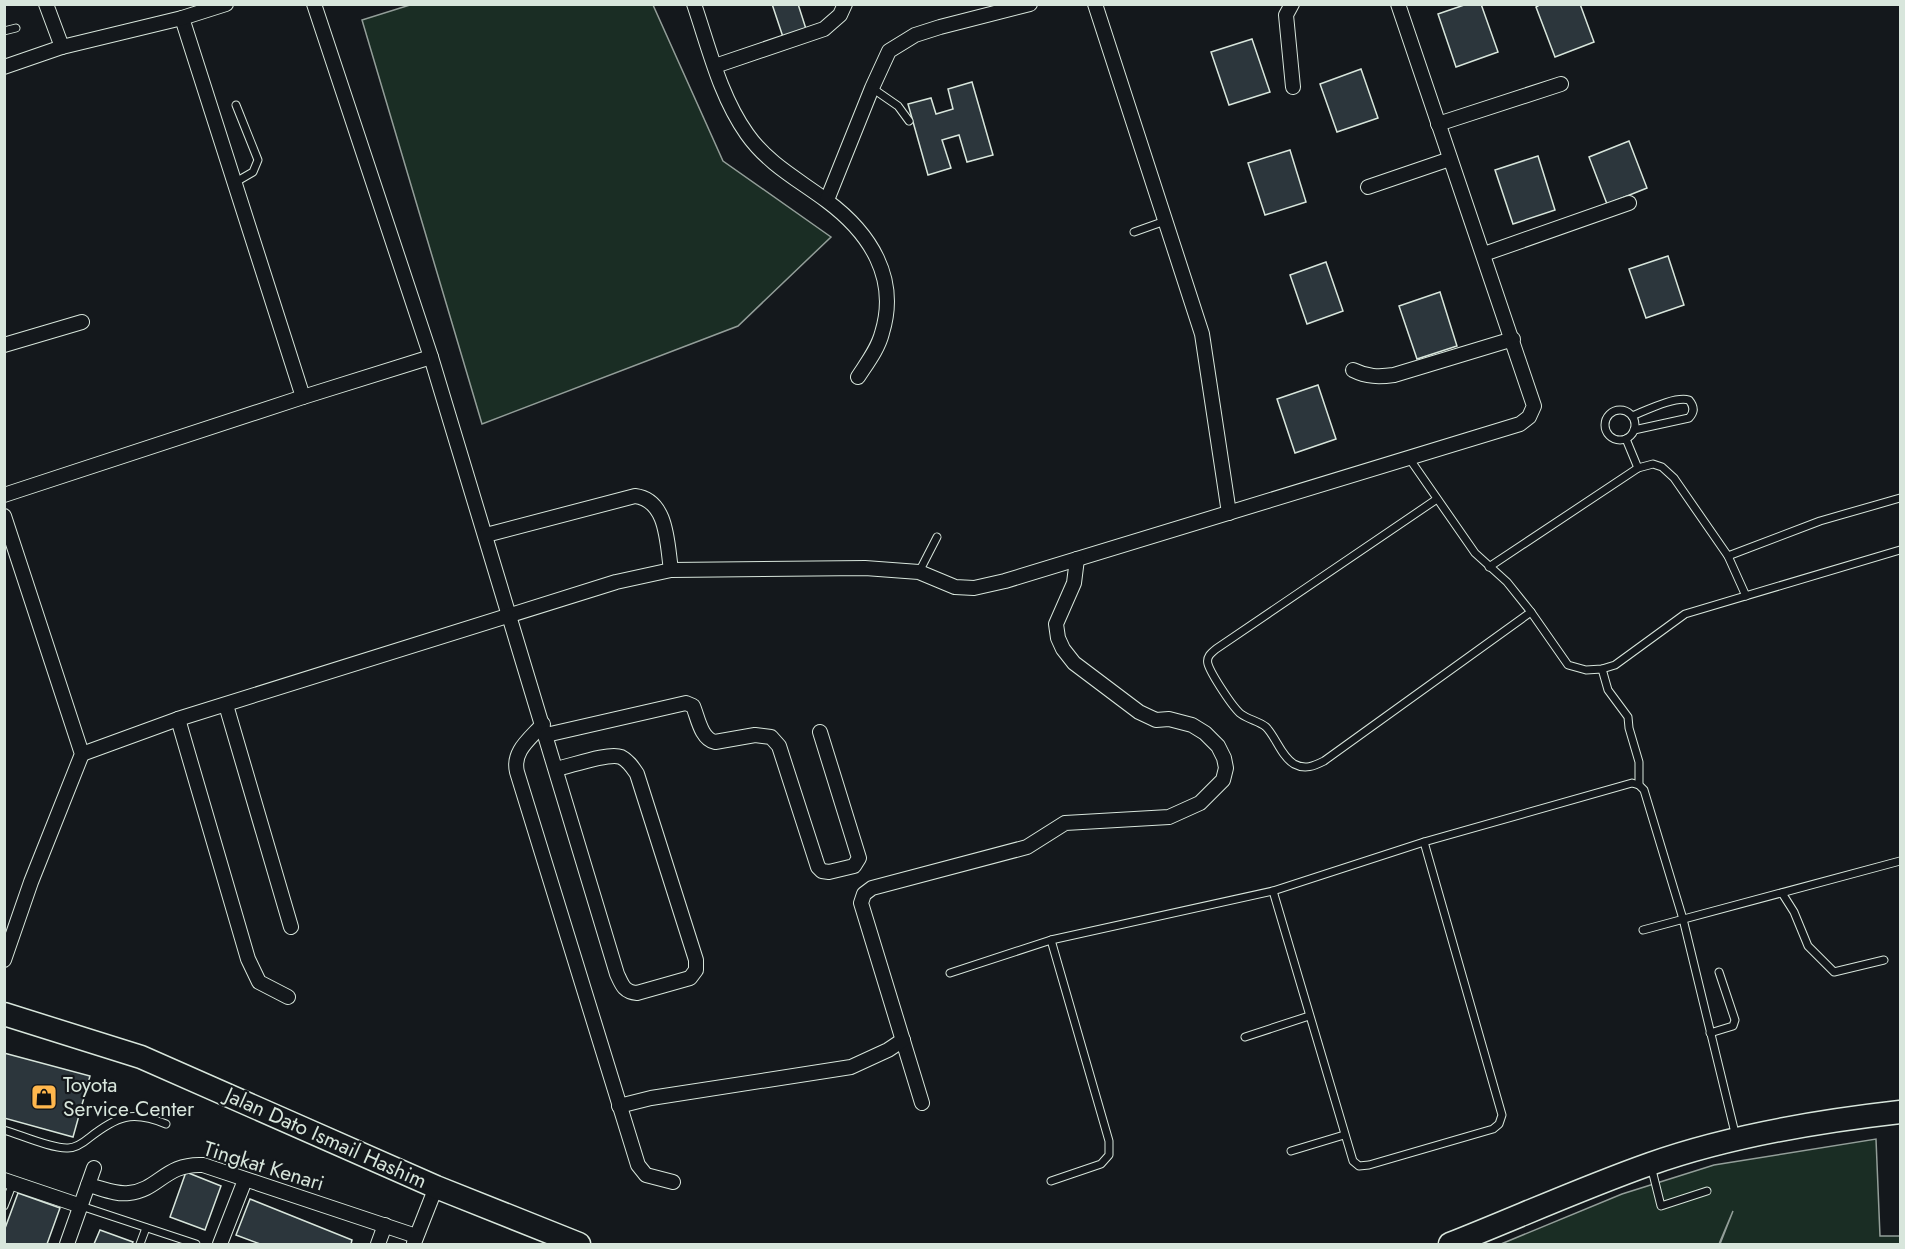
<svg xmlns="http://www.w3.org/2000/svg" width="1905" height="1249" font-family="Jost,sans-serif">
  <rect width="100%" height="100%" fill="#14181c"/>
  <!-- green -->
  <g fill="#1a2d24" stroke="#939e99" stroke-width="1.5">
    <polygon points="413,4 653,5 723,161 831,237 738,326 482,424 362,20"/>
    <polygon points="1876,1139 1880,1236 1900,1236 1900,1244 1720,1244 1733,1211 1719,1244 1501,1244 1622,1194 1714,1165"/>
  </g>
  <!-- building -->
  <g fill="#2c363c" stroke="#d8e6dc" stroke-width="1.5">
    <polygon points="772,4 798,4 807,32 784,40"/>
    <polygon points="1467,4 1481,4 1498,52 1456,67 1438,14"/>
    <polygon points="1541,4 1580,4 1594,42 1555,57 1536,7"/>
    <polygon points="1252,39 1270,92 1229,105 1211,52"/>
    <polygon points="1361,69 1378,118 1337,132 1320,84"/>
    <polygon points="972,82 993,155 967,162 959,135 942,140 951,168 928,175 908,104 931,98 936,114 953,109 948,89"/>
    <polygon points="1629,141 1647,188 1607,204 1589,157"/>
    <polygon points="1290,150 1306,202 1265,215 1248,163"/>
    <polygon points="1538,156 1555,210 1513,224 1495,170"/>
    <polygon points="1668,256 1684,305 1646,318 1629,269"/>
    <polygon points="1326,262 1343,311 1307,324 1290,275"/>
    <polygon points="1440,292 1457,346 1417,359 1399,306"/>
    <polygon points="1318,385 1336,439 1295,453 1277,399"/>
    <polygon points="4,1053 90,1076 73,1137 4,1118"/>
    <polygon points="186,1172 221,1186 205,1230 170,1217"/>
    <polygon points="18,1193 60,1208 47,1244 4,1244 4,1231"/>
    <polygon points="250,1199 352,1240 351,1244 260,1244 236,1235"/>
    <polygon points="100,1230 133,1242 132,1244 94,1244"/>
  </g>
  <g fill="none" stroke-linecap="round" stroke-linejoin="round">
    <defs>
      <g id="service">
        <polyline points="4,31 16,28"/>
        <polyline points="872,88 898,106 909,121"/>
        <polyline points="234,183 253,172 258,160 236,105"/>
        <polyline points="1134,232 1165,221"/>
        <circle cx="1620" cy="425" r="15"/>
        <path d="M 1632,416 C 1647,410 1675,396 1689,400 C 1694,406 1695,412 1689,418 L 1634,430"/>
        <polyline points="1626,439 1638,468"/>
        <polyline points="1409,458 1475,553 1507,582 1531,612 1568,665 1586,670 1602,669 1615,665 1685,614 1900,550"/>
        <path d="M 1437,499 L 1216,649 C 1211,653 1206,657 1208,664 C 1211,674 1233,708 1241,714 C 1249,720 1259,721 1266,727 C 1276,737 1281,756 1294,764 C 1305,770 1314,766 1324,761 L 1531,612"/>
        <polyline points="1728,556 1820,521 1900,498"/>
        <polyline points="1489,567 1638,468 1653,464 1662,467 1674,478 1728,556 1746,596"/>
        <polyline points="919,572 937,537"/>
        <polyline points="1602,669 1608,690 1628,717 1629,728 1639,762 1639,785 1644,790 1683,919 1736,1137"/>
        <polyline points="1273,891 1353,1161 1359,1166 1369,1165 1493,1129 1499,1124 1502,1115 1424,842"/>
        <polyline points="1782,893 1794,912 1808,946 1834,972 1884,960"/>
        <polyline points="1643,930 1900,861"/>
        <polyline points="1051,940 1109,1141 1109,1155 1101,1164 1051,1181"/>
        <polyline points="950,973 1051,940 1273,891 1424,842 1632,783 1639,785"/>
        <polyline points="1710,1033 1733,1026 1735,1020 1719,972"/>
        <polyline points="1245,1037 1309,1016"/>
        <path d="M 4,1130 C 21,1135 52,1149 68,1148 C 76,1148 83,1143 89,1138 C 117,1116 132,1110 166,1124"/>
        <polyline points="1291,1151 1344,1135"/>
        <polyline points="1651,1166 1661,1206 1707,1191"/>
        <polyline points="4,1206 13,1183"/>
        <polyline points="81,1206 196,1244"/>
        <polyline points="140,1244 146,1228"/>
      </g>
      <g id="minor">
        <polyline points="46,4 62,47"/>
        <path d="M 314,4 L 431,357 L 617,974 C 622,985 624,992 637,993 L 690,978 L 696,970 L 696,960 L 637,774 C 633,768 629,761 621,757 C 609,752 571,766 556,769"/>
        <path d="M 694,4 C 709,48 720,96 747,134 C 768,164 799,180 827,201 C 870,233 899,278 882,333 C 878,349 867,363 858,377"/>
        <polyline points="1095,4 1202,334 1229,513"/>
        <polyline points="1292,4 1286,15 1293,87"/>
        <polyline points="182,18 303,397"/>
        <polyline points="715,66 824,29 840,15 845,4"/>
        <polyline points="4,67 62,47 182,18 226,4"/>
        <polyline points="1438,124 1561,84"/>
        <polyline points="1368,187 1450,159"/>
        <polyline points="827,200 872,88 889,51 915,35 940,27 1030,4"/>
        <polyline points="1484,254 1629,203"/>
        <polyline points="4,345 82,322"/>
        <path d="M 1353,370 C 1367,377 1379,377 1394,375 L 1513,339"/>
        <polyline points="4,495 303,397 431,357"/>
        <polyline points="4,516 82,754 31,882 4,960"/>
        <path d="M 486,535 L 635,496 C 668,500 667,544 671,570"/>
        <polyline points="226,705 291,927"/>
        <polyline points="178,719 248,959 259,982 288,997"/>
        <path d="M 543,724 C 530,739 512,751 517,772 L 638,1165 L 646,1175 L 673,1182"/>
        <path d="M 546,735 L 686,703 L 693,706 C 698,718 701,739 715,742 L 755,735 L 771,737 L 779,746 L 818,867 L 822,871 L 829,872 L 854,866 L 859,858 L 820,732"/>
        <polyline points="82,754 178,719 616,582 671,570 865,568 919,572 955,587 974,588 1005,581 1520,424 1529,417 1534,406 1398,4"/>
        <polyline points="922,1103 861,903 864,894 872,888 1027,847 1065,823 1169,817 1200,803 1223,780 1226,768 1224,758 1218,746 1205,733 1192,725 1169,719 1156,720 1139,712 1074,663 1063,649 1058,638 1056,624 1074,583 1077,559"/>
        <polyline points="619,1106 651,1098 851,1067 888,1050 903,1040"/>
        <polyline points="4,1180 81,1206"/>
        <path d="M 88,1185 C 101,1188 116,1195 129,1193 C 159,1190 165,1163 203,1165 L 416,1236"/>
        <polyline points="414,1243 436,1187"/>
        <polyline points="67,1244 94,1168"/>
        <polyline points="220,1244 245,1180"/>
        <polyline points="378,1244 385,1225"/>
      </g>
      <g id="primary">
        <polyline points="4,1014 141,1057 436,1187 579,1244"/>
        <path d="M 1450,1244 C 1516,1218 1582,1188 1650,1164 C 1726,1137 1820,1121 1900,1112"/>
      </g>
    </defs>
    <!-- service casing -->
    <use href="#service" stroke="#d8e6dc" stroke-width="9"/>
    <!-- minor casing -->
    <use href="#minor" stroke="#d8e6dc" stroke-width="16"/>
    <!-- primary casing -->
    <use href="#primary" stroke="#d8e6dc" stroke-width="25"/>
    <!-- service -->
    <use href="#service" stroke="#14181c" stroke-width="7"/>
    <!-- minor -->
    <use href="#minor" stroke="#14181c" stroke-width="14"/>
    <!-- primary -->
    <use href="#primary" stroke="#14181c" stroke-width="22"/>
  </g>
  <!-- icons -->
  <defs>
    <symbol id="shop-square" viewBox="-11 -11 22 22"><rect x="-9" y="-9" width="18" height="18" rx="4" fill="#ffb74d" stroke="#14181c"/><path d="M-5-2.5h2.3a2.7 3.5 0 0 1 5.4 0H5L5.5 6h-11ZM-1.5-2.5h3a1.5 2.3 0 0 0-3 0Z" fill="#111"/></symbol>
  </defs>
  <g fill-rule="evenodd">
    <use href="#shop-square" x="29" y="1082" width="30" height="30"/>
  </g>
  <g text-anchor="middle" stroke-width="4.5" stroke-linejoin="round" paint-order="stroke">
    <!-- poi labels -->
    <g font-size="21" fill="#d8e6dc" stroke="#14181c" text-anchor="start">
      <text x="63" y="1092">Toyota<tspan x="63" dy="24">Service Center</tspan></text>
    </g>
    <!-- street labels -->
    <g font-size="21" fill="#d8e6dc" stroke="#14181c">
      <text transform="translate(326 1138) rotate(24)" y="7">Jalan Dato Ismail Hashim</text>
      <text transform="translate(264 1166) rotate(17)" y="7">Tingkat Kenari</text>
    </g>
  </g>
  <!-- border -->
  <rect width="1905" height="1249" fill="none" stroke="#d8e6dc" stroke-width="12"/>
</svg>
